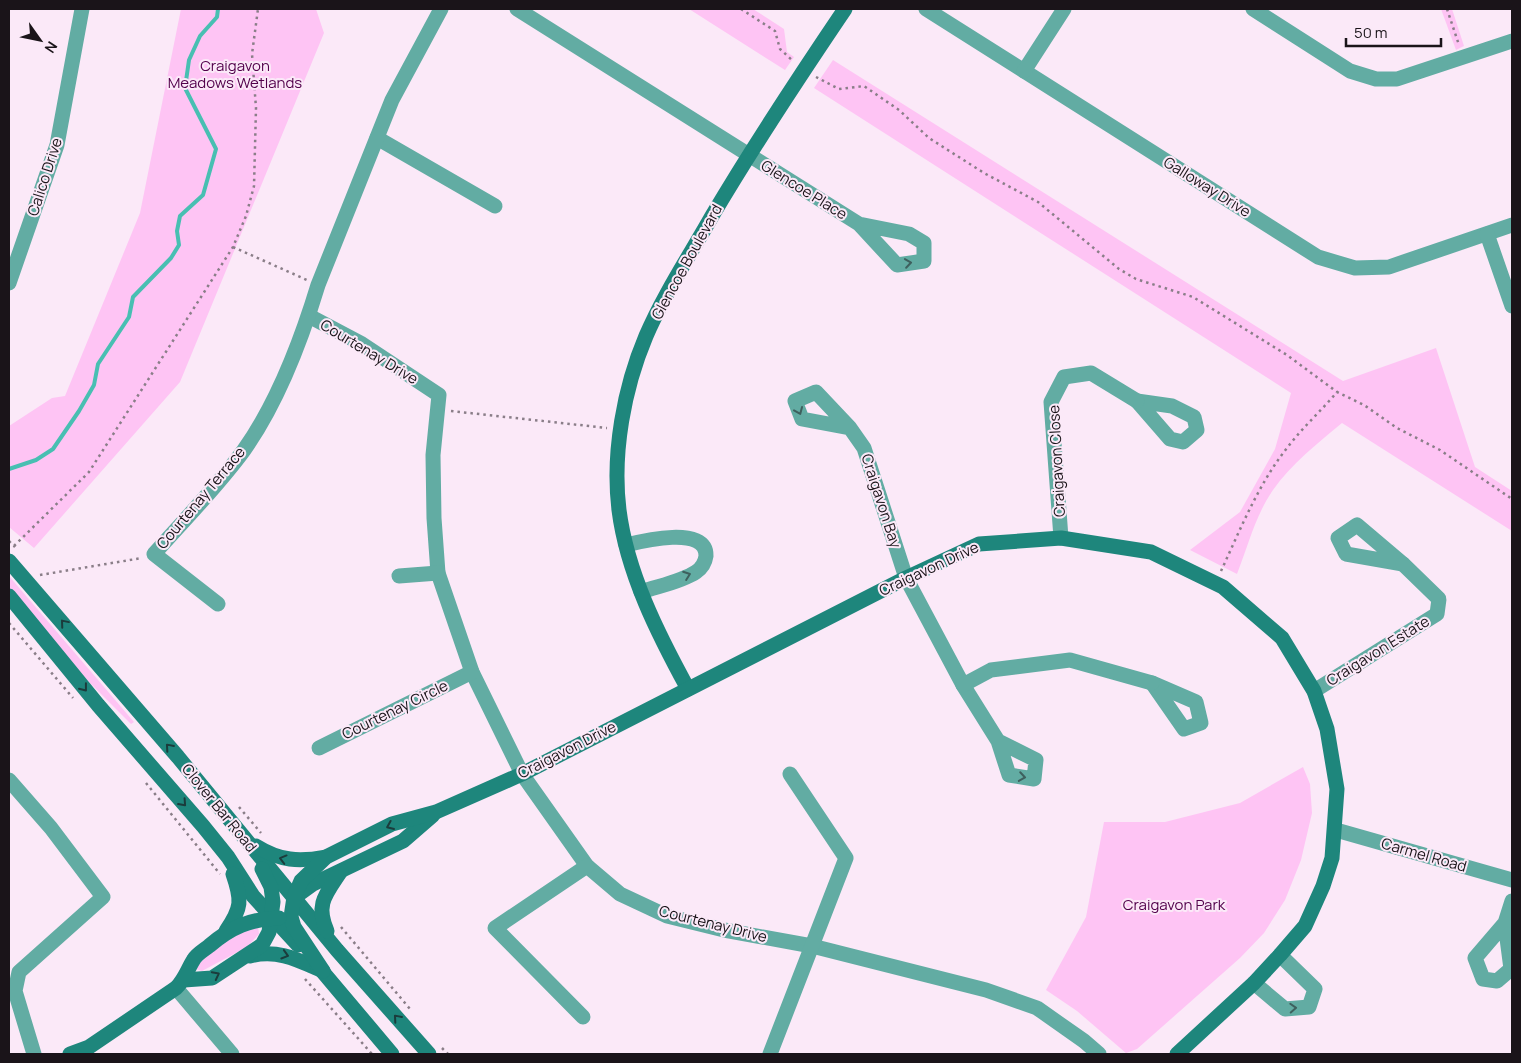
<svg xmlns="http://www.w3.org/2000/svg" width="1521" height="1063" font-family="Manrope,sans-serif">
  <rect width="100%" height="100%" fill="#fbe9f8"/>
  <!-- green -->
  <g fill="#fec4f4">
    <polygon points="181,9 316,9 324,33 180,382 34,548 9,527 9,426 52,398 65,396 140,213"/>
    <polygon points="689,9 753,9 784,29 787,52 794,57 785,70"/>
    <polygon points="1441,9 1452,9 1464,46 1456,50"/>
    <path d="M 833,60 L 1343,381 L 1436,348 L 1475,467 L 1512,491 L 1512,531 L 1342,423 C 1318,443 1291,464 1273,490 C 1256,514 1248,546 1237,574 L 1190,550 L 1240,512 L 1275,449 L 1291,393 L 814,88 Z"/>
    <polygon points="9,576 134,722 131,724 88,681 9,590"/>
    <polygon points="1303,767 1310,784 1312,813 1301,860 1285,900 1264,933 1240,958 1137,1049 1126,1053 1077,1011 1046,990 1086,917 1104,822 1165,822 1240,803"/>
    <polygon points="258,926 259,934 247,947 202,971 196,969 197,965 234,932"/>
  </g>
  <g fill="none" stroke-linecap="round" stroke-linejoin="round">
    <!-- stream -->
    <polyline stroke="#48bfb2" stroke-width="4" points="9,469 36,460 53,449 79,411 94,385 98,364 129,317 133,297 171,258 179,245 177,231 180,216 203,195 216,149 185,88 189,60 200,36 217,17 218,9"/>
    <!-- path -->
    <g stroke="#8a7e88" stroke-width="2.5" stroke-dasharray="2.5 4" stroke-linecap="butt">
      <polyline points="741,9 775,31 780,49 793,61"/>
      <polyline points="1447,9 1459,45"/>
      <polyline points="816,77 839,89 864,86 899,110 929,138 984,173 1038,202 1119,269 1136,279 1193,297 1287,355 1337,392"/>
      <polyline points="233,247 307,280"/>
      <polyline points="451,411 607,428"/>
      <polyline points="9,541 15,547"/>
      <polyline points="14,546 89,472 233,247 246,216 254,186 256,108 252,54 258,9"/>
      <path d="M 1221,571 C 1241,528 1260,480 1291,443 C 1305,425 1322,410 1337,392 L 1364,405 L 1397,428 L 1440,450 L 1512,499"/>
      <polyline points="40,575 142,558"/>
      <polyline points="9,623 73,698"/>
      <polyline points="146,783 220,874"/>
      <polyline points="239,807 261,833"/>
      <polyline points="341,927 410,1009"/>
      <polyline points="305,979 372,1054"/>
      <polyline points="442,1048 448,1054"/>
    </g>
    <!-- street -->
    <g stroke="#62aca3" stroke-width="15">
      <polyline points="517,9 859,224 897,265 924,261 924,243 909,234 859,224"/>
      <polyline points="926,9 1318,257 1355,268 1389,267 1512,225"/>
      <polyline points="1253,9 1350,71 1376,79 1397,79 1512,41"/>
      <polyline points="1024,71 1064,9"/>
      <polyline points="377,138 495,206"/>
      <polyline points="1487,234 1512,306"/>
      <polyline points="9,283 57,145 82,9"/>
      <polyline points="309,316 362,344 439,395 433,455 434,518 438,573 472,672 522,774 587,866 620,894 667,916 724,930 812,946 986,990 1037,1008 1084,1041 1099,1054"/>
      <polygon points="1137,401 1172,406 1194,417 1197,430 1183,442 1170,439"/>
      <polyline points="850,428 802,419 795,401 816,392 850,428 864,448 906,578 963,685 998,741 1009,775 1034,779 1036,760 998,741"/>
      <polygon points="1357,525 1403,564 1346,554 1338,538"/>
      <polyline points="1061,538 1051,402 1064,377 1091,373 1137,401"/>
      <path d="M 626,545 C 642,541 707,525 706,556 C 705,563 702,568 696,572 C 681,582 658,586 641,592"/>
      <polyline points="399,576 438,573"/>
      <path d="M 218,604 L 154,554 C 183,521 218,486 244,450 C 278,402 301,341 318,285 L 392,100 L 441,9"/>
      <polygon points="1152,683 1196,702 1201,723 1184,729"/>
      <polyline points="963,685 991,670 1070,660 1152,683"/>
      <polyline points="1314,691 1437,614 1439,599 1403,564"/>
      <polyline points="319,748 472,672"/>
      <polyline points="9,780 51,828 103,897 19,972 15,991 34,1054"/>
      <polyline points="1336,830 1512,880"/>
      <polyline points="1505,923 1511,969 1497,981 1483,979 1475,958 1505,923 1512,901"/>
      <polyline points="1254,983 1285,1009 1309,1007 1315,989 1280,955"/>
      <polyline points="176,988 232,1054"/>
      <polyline points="583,1017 495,928 587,866"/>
      <polyline points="770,1054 846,858 790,774"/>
    </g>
    <!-- secondary -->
    <g stroke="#1e867c" stroke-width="15">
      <polyline points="9,561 178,757 337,950 429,1054"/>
      <polyline points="9,596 98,705 203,826 228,857 253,896 298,945"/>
      <path d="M 688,689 C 658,634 627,573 619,510 C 612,453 624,388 646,336 C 664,294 690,255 712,216 C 754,145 799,77 845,9"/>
      <path d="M 256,846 C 280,861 299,862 326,857"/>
      <polyline points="295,897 313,884 403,841 433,815"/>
      <path d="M 226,931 C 242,908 242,900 233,874"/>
      <path d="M 327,931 C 315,904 326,894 341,871"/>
      <path d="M 250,956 C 278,949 298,960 323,971"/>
      <polyline points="317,965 392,1054"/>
      <polyline points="323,971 294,927 291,917 294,897 301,881 326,857 392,824 436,812 522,774 906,578 979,544 1061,538 1151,552 1223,587 1282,638 1314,691 1327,729 1337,789 1332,858 1323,886 1305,926 1280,955 1254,983 1177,1054"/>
      <polyline points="184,980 212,978 262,945 269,932 273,902 271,887 262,869"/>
      <path d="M 70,1054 L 89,1047 L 176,988 C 185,979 187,970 194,959 C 197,954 204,950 209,946 C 231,927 250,919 279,918"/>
    </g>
  </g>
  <!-- one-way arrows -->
  <defs><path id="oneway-chevron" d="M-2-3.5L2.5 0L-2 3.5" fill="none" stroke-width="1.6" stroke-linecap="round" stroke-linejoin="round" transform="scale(1.25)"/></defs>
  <g stroke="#3e605e">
    <use href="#oneway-chevron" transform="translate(908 263) rotate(-8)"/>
    <use href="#oneway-chevron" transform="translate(799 411) rotate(67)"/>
    <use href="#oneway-chevron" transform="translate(687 575) rotate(-20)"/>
    <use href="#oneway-chevron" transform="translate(1022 777) rotate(9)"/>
    <use href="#oneway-chevron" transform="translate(1293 1008) rotate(-3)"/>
  </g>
  <g stroke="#1b3c3c">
    <use href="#oneway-chevron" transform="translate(64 623) rotate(-130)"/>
    <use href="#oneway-chevron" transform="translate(84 688) rotate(52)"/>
    <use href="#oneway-chevron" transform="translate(169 747) rotate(-131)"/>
    <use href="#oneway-chevron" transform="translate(183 803) rotate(48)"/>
    <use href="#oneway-chevron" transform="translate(390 826) rotate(157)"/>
    <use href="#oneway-chevron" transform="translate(283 859) rotate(-165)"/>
    <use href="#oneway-chevron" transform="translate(285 955) rotate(17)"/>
    <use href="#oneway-chevron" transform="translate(216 975) rotate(-27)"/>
    <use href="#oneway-chevron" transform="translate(397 1018) rotate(-131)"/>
  </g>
  <g text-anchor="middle" stroke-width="4" stroke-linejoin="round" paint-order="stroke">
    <!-- park labels -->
    <g font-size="15" fill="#52004b" stroke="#fbe9f8">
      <text x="235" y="71">Craigavon<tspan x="235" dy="17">Meadows Wetlands</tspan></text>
      <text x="1174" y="910">Craigavon Park</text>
    </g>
    <!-- street labels -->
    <g font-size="15" fill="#1a1419" stroke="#fbe9f8">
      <text transform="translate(45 177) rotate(-72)" y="5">Calico Drive</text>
      <text transform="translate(1207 187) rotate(32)" y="5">Galloway Drive</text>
      <text transform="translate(804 190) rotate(32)" y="5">Glencoe Place</text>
      <text transform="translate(687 262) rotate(-61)" y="5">Glencoe Boulevard</text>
      <text transform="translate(369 352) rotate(31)" y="5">Courtenay Drive</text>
      <text transform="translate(1057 461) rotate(-93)" y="5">Craigavon Close</text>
      <text transform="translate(201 498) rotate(-50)" y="5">Courtenay Terrace</text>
      <text transform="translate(881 501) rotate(72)" y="5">Craigavon Bay</text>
      <text transform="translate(929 569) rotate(-25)" y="5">Craigavon Drive</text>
      <text transform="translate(1378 651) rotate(-32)" y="5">Craigavon Estate</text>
      <text transform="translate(395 710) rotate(-26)" y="5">Courtenay Circle</text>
      <text transform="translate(567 750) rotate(-27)" y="5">Craigavon Drive</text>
      <text transform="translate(219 808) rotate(51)" y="5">Clover Bar Road</text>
      <text transform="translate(1424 855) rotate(16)" y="5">Carmel Road</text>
      <text transform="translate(713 924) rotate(14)" y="5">Courtenay Drive</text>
    </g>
  </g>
  <!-- border -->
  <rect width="1521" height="1063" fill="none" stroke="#1a1419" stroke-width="20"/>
  <!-- north arrow -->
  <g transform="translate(40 40) rotate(123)" stroke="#fbe9f8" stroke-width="4" paint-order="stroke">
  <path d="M0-4L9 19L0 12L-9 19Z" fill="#1a1419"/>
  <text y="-8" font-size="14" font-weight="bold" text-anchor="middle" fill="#1a1419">N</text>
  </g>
  <!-- scale -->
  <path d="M1346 38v8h95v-8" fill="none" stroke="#1a1419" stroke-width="2.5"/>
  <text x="1354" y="38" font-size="15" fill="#1a1419" stroke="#fbe9f8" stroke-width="4" paint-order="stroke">50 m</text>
</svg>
